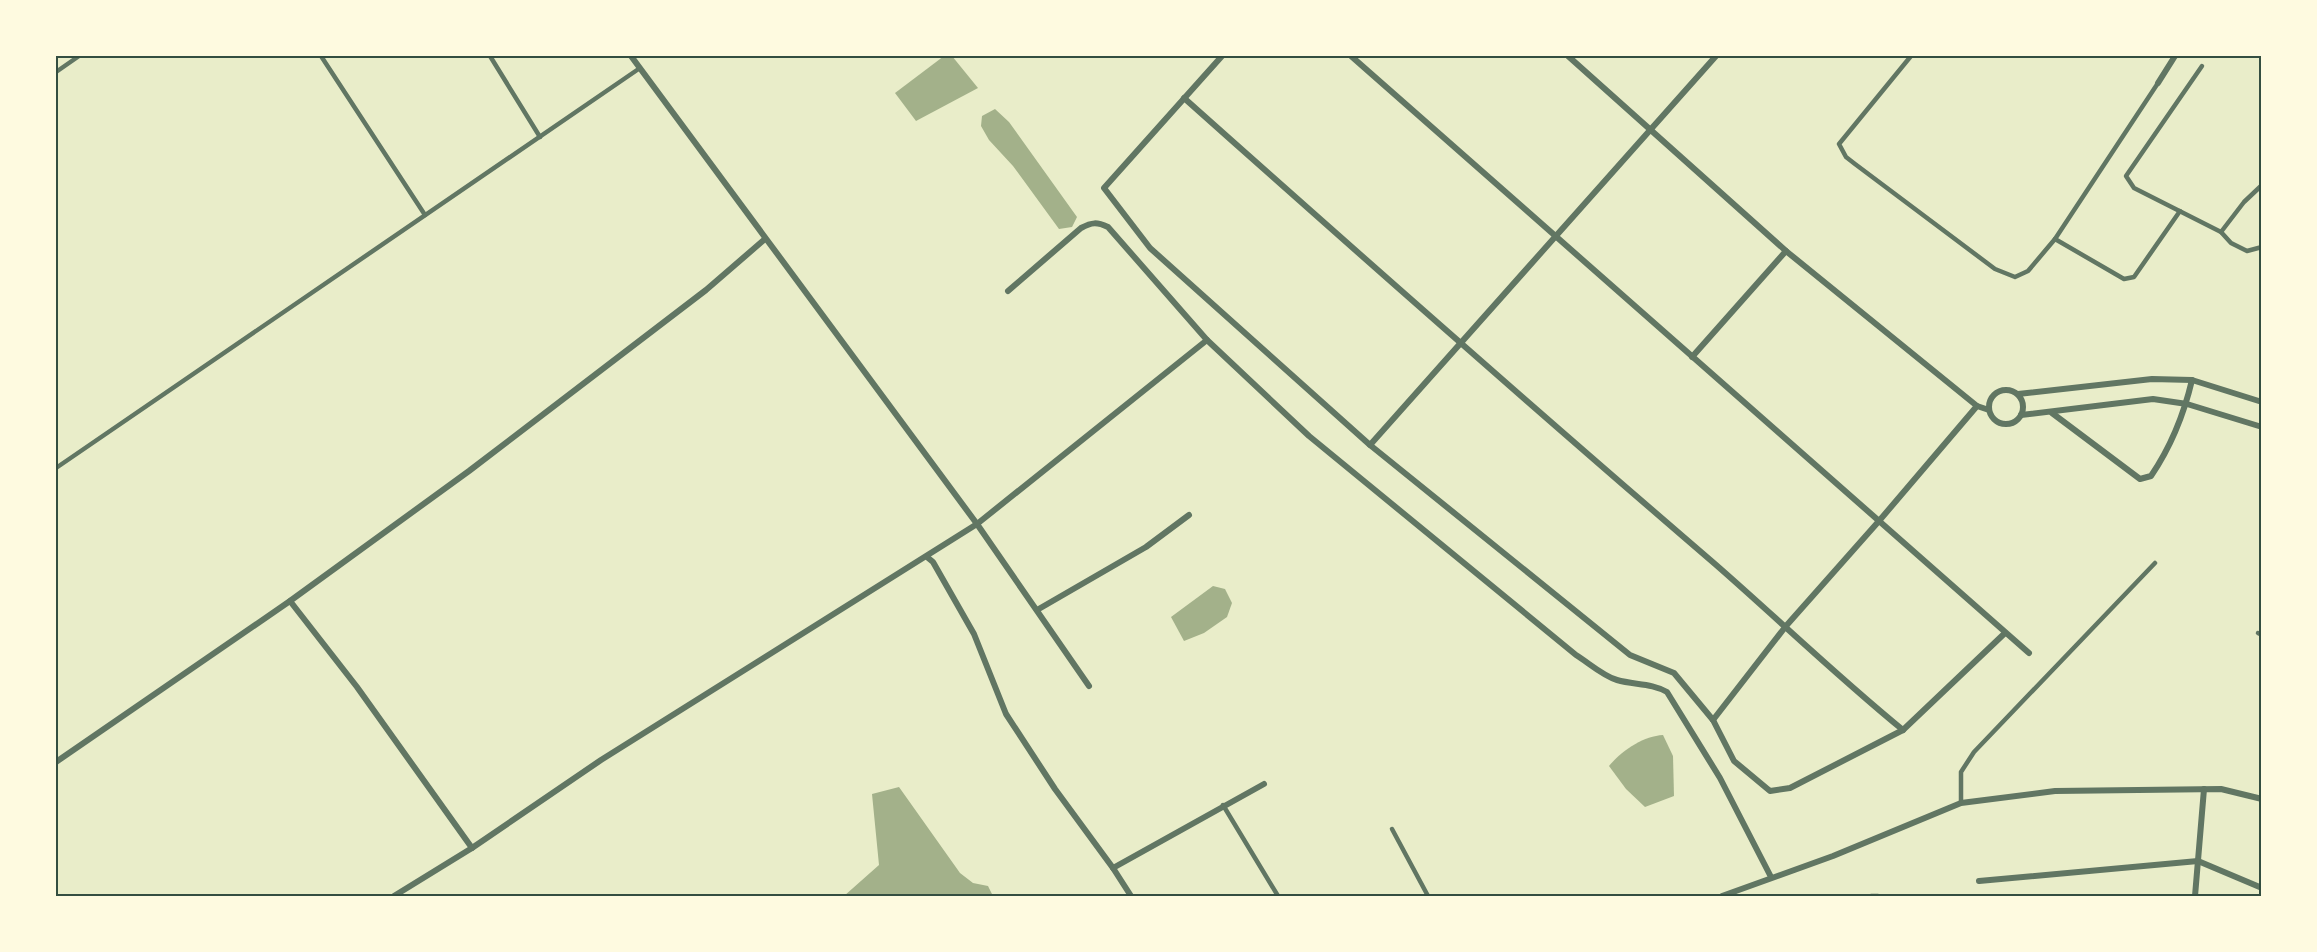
<svg xmlns="http://www.w3.org/2000/svg" width="2317" height="952" font-family="Poppins,sans-serif">
  <rect width="100%" height="100%" fill="#e9edc9"/>
  <!-- water -->
  <g fill="#a3b18a">
    <polygon points="944,56 952,56 978,88 916,121 895,93"/>
    <polygon points="995,109 1009,122 1077,217 1072,227 1059,229 1013,166 989,140 981,126 982,116"/>
    <polygon points="1213,586 1225,589 1232,603 1227,617 1204,633 1184,641 1171,617"/>
    <path d="M 1663,735 L 1673,756 L 1674,796 L 1645,807 L 1626,789 L 1609,766 C 1622,750 1644,736 1663,735 Z"/>
    <polygon points="899,787 960,873 973,883 988,886 993,896 844,896 879,865 872,794"/>
  </g>
  <g fill="none" stroke-linecap="round" stroke-linejoin="round">
    <!-- service -->
    <g stroke="#617663" stroke-width="4.5">
      <polyline points="321,56 425,215"/>
      <polyline points="490,56 540,137"/>
      <polyline points="1911,56 1839,144 1846,157 1855,164 1995,269 2015,277 2028,271 2055,239 2158,83"/>
      <polyline points="2202,66 2126,176 2134,188 2221,232 2231,243 2247,251 2262,247"/>
      <polyline points="56,72 79,56"/>
      <polyline points="2221,232 2244,202 2262,185"/>
      <polyline points="2055,239 2124,279 2134,277 2180,211"/>
      <polyline points="56,468 640,68"/>
      <polyline points="2258,633 2262,635"/>
      <polyline points="1961,803 1961,772 1974,752 2155,563"/>
      <polyline points="1223,805 1278,896"/>
      <polyline points="1392,829 1428,896"/>
      <polyline points="1871,896 1878,896"/>
    </g>
    <!-- minor -->
    <g stroke="#617663" stroke-width="6">
      <polyline points="1222,56 1104,188 1150,248 1370,445 1630,655 1674,673 1713,720 1734,761 1770,791 1790,788 1903,730 2005,633"/>
      <polyline points="1351,56 2029,653"/>
      <polyline points="1568,56 1786,251 1977,406"/>
      <polyline points="2158,83 2175,56"/>
      <path d="M 1184,98 C 1360,255 1537,411 1715,564 C 1778,619 1838,677 1903,730"/>
      <path d="M 1008,291 L 1081,228 C 1092,222 1097,222 1108,227 L 1207,340 L 1309,436 L 1576,655 C 1589,663 1603,676 1617,680 C 1634,685 1652,683 1667,692 L 1720,778 L 1771,877"/>
      <polyline points="1692,357 1786,251"/>
      <circle cx="2006" cy="407" r="17"/>
      <polyline points="2018,394 2152,379 2192,380 2262,402"/>
      <path d="M 2052,413 L 2140,479 L 2151,476 C 2170,448 2184,414 2192,380"/>
      <polyline points="2021,415 2153,399 2187,404 2262,427"/>
      <polyline points="1370,445 1716,56"/>
      <polyline points="927,557 933,562 974,634 1006,714 1055,789 1113,868 1131,896"/>
      <polyline points="290,601 357,687 472,848"/>
      <polyline points="1037,610 1146,547 1189,515"/>
      <polyline points="1089,686 977,524 1207,340"/>
      <polyline points="1713,720 1786,626 1879,521 1977,406 1989,410"/>
      <polyline points="56,762 290,601 469,471 706,290 765,239"/>
      <polyline points="1113,868 1264,784"/>
      <polyline points="1979,881 2198,861 2262,888"/>
      <polyline points="394,896 472,848 601,760 977,524 631,56"/>
      <polyline points="1722,896 1833,856 1961,803 2055,791 2221,789 2262,799"/>
      <polyline points="2195,896 2204,789"/>
    </g>
  </g>
  <!-- border -->
  <rect width="2317" height="952" fill="none" stroke="#fefae0" stroke-width="114"/>
  <rect x="57" y="57" width="2203" height="838" fill="none" stroke="#344e41" stroke-width="2"/>
</svg>
